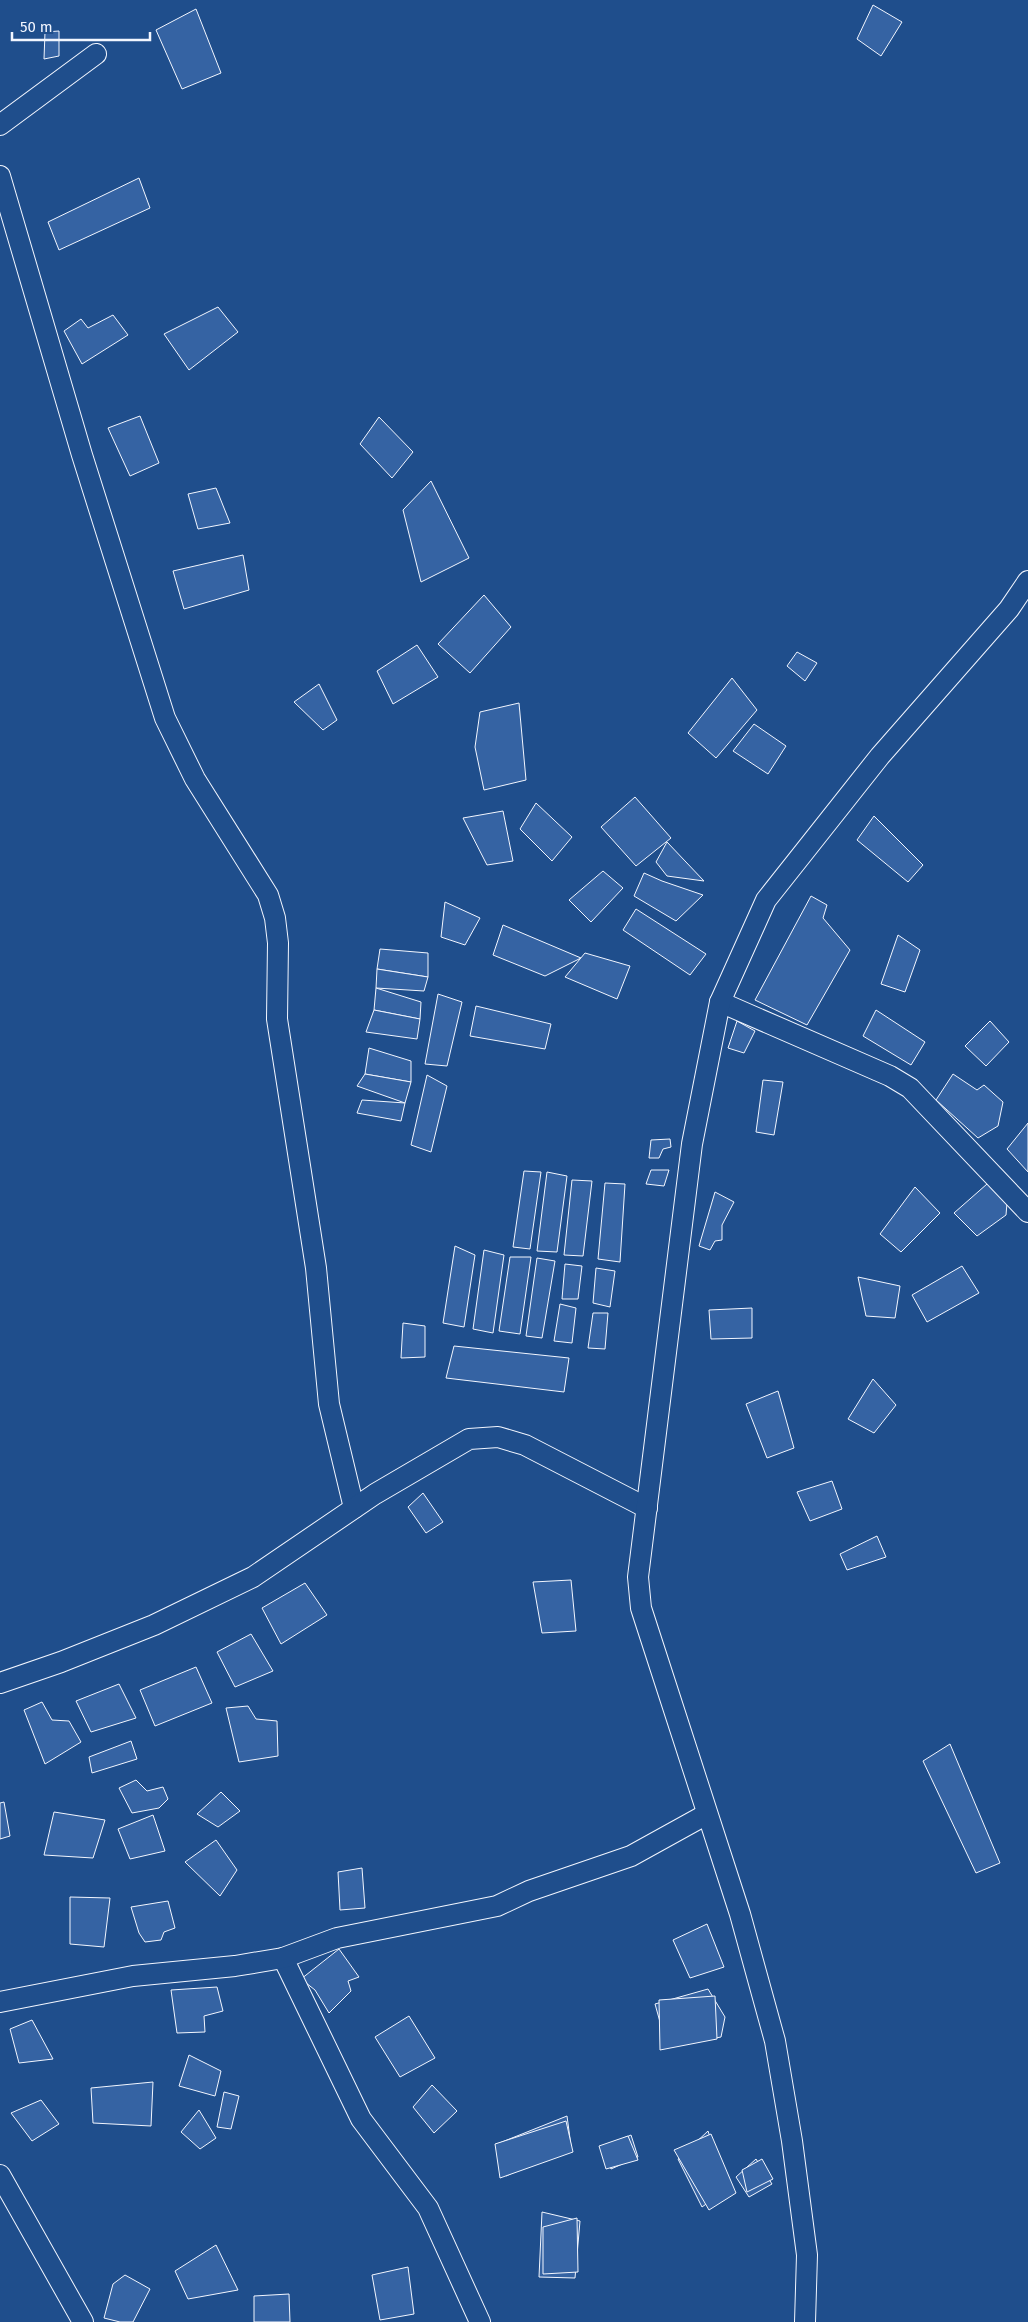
<svg xmlns="http://www.w3.org/2000/svg" width="1028" height="2322" font-family="'Fira Sans',sans-serif">
  <rect width="100%" height="100%" fill="#1f4e8c"/>
  <!-- building -->
  <g fill="#3563a3" stroke="#f2f6ff">
    <polygon points="873,5 902,22 881,56 857,39"/>
    <polygon points="196,9 221,73 182,89 156,30"/>
    <polygon points="59,31 59,56 44,59 45,32"/>
    <polygon points="139,178 150,208 59,250 48,222"/>
    <polygon points="218,307 238,332 189,370 164,334"/>
    <polygon points="113,315 128,335 82,364 64,331 81,319 88,328"/>
    <polygon points="140,416 159,463 130,476 108,428"/>
    <polygon points="379,417 413,452 392,478 360,444"/>
    <polygon points="431,481 469,558 421,582 403,510"/>
    <polygon points="216,488 230,523 198,529 188,494"/>
    <polygon points="243,555 249,590 184,609 173,571"/>
    <polygon points="484,595 511,627 470,673 438,644"/>
    <polygon points="417,645 438,677 393,704 377,671"/>
    <polygon points="797,652 817,663 805,681 787,666"/>
    <polygon points="732,678 757,710 716,758 688,733"/>
    <polygon points="319,684 337,720 323,730 294,702"/>
    <polygon points="519,703 526,780 484,790 475,747 480,712"/>
    <polygon points="754,724 786,746 768,774 733,751"/>
    <polygon points="635,797 671,838 636,866 601,827"/>
    <polygon points="536,803 572,837 552,861 520,829"/>
    <polygon points="503,811 513,861 487,865 463,818"/>
    <polygon points="874,816 923,865 908,882 857,840"/>
    <polygon points="667,842 704,881 667,876 656,862"/>
    <polygon points="603,871 623,888 591,922 569,900"/>
    <polygon points="644,873 662,881 703,895 676,921 634,896"/>
    <polygon points="811,896 827,905 823,918 850,950 807,1025 755,1000"/>
    <polygon points="445,902 480,918 465,945 441,937"/>
    <polygon points="636,909 706,954 690,975 623,930"/>
    <polygon points="503,925 581,958 545,976 493,955"/>
    <polygon points="898,935 920,950 905,992 881,984"/>
    <polygon points="380,949 428,953 428,977 377,969"/>
    <polygon points="585,953 630,966 617,999 565,977"/>
    <polygon points="377,969 428,977 424,991 376,988"/>
    <polygon points="376,988 421,1002 420,1019 374,1010"/>
    <polygon points="438,994 462,1002 447,1066 425,1064"/>
    <polygon points="476,1006 551,1024 545,1049 470,1036"/>
    <polygon points="374,1010 420,1019 417,1039 366,1032"/>
    <polygon points="876,1010 925,1042 911,1065 863,1036"/>
    <polygon points="737,1021 755,1031 744,1053 728,1048"/>
    <polygon points="990,1021 1009,1042 986,1066 965,1046"/>
    <polygon points="369,1048 411,1061 411,1082 365,1074"/>
    <polygon points="365,1074 411,1082 405,1103 357,1086"/>
    <polygon points="953,1074 977,1090 984,1085 1003,1102 998,1126 978,1138 936,1100"/>
    <polygon points="427,1075 447,1086 431,1152 411,1145"/>
    <polygon points="763,1080 783,1082 774,1135 756,1132"/>
    <polygon points="362,1100 405,1103 401,1121 357,1113"/>
    <polygon points="1028,1123 1028,1172 1007,1149"/>
    <polygon points="670,1139 671,1147 663,1149 659,1158 649,1158 651,1140"/>
    <polygon points="651,1170 669,1170 664,1186 646,1184"/>
    <polygon points="524,1171 541,1172 530,1249 513,1247"/>
    <polygon points="547,1172 567,1176 557,1252 537,1251"/>
    <polygon points="572,1180 592,1181 583,1256 564,1255"/>
    <polygon points="605,1183 625,1184 620,1262 598,1259"/>
    <polygon points="987,1184 1007,1203 1006,1215 977,1236 954,1213"/>
    <polygon points="915,1187 940,1213 901,1252 880,1234"/>
    <polygon points="715,1192 734,1202 722,1225 722,1240 715,1241 710,1250 699,1246"/>
    <polygon points="455,1246 475,1255 464,1327 443,1323"/>
    <polygon points="484,1250 504,1255 493,1333 473,1329"/>
    <polygon points="510,1257 531,1257 520,1334 499,1331"/>
    <polygon points="537,1258 555,1261 542,1338 526,1336"/>
    <polygon points="565,1264 582,1266 578,1299 562,1299"/>
    <polygon points="962,1266 979,1293 927,1322 912,1295"/>
    <polygon points="596,1268 615,1271 610,1307 593,1303"/>
    <polygon points="858,1277 900,1286 895,1318 866,1316"/>
    <polygon points="560,1304 576,1308 572,1343 554,1341"/>
    <polygon points="752,1308 752,1338 711,1339 709,1310"/>
    <polygon points="593,1313 608,1313 605,1349 588,1348"/>
    <polygon points="403,1323 425,1326 425,1357 401,1358"/>
    <polygon points="454,1346 569,1358 564,1392 446,1378"/>
    <polygon points="873,1379 896,1405 874,1433 848,1419"/>
    <polygon points="778,1391 794,1448 767,1458 746,1404"/>
    <polygon points="832,1481 842,1509 810,1521 797,1492"/>
    <polygon points="423,1493 443,1522 426,1533 408,1507"/>
    <polygon points="877,1536 886,1557 847,1570 840,1554"/>
    <polygon points="571,1580 576,1631 542,1633 533,1582"/>
    <polygon points="305,1583 327,1615 281,1644 262,1608"/>
    <polygon points="251,1634 273,1671 235,1687 217,1652"/>
    <polygon points="196,1667 212,1703 155,1726 140,1690"/>
    <polygon points="119,1684 136,1718 91,1732 76,1701"/>
    <polygon points="42,1702 52,1720 69,1721 81,1742 45,1764 24,1710"/>
    <polygon points="248,1706 256,1719 277,1721 278,1756 239,1762 226,1708"/>
    <polygon points="131,1741 137,1759 92,1773 89,1757"/>
    <polygon points="950,1744 1000,1863 976,1873 923,1761"/>
    <polygon points="136,1780 147,1791 163,1787 168,1799 159,1808 132,1813 119,1788"/>
    <polygon points="221,1792 240,1811 218,1827 197,1814"/>
    <polygon points="4,1802 10,1836 0,1839 0,1803"/>
    <polygon points="54,1812 105,1820 93,1858 44,1855"/>
    <polygon points="153,1815 165,1851 130,1859 118,1829"/>
    <polygon points="216,1840 237,1870 220,1896 185,1862"/>
    <polygon points="362,1868 365,1908 340,1910 338,1872"/>
    <polygon points="70,1897 110,1898 104,1947 70,1944"/>
    <polygon points="168,1901 175,1928 164,1932 161,1940 145,1942 139,1933 131,1907"/>
    <polygon points="707,1924 724,1967 690,1978 673,1940"/>
    <polygon points="339,1949 359,1977 348,1981 351,1991 329,2013 315,1990 301,1979"/>
    <polygon points="217,1987 223,2011 204,2016 205,2032 177,2033 171,1990"/>
    <polygon points="708,1989 725,2017 721,2037 667,2047 655,2004"/>
    <polygon points="715,1996 717,2039 660,2050 659,2000"/>
    <polygon points="409,2016 435,2058 400,2077 375,2037"/>
    <polygon points="32,2020 53,2059 19,2063 10,2029"/>
    <polygon points="189,2055 221,2071 215,2096 179,2086"/>
    <polygon points="153,2082 151,2126 93,2123 91,2088"/>
    <polygon points="432,2085 457,2111 434,2133 413,2107"/>
    <polygon points="224,2092 239,2096 231,2129 217,2127"/>
    <polygon points="41,2100 59,2124 32,2141 11,2113"/>
    <polygon points="199,2110 216,2138 200,2149 181,2132"/>
    <polygon points="567,2116 571,2146 506,2176 497,2144"/>
    <polygon points="566,2121 573,2152 500,2178 495,2144"/>
    <polygon points="708,2131 727,2189 702,2207 678,2159"/>
    <polygon points="711,2134 736,2193 709,2210 674,2150"/>
    <polygon points="631,2135 638,2157 611,2169 602,2147"/>
    <polygon points="628,2136 638,2160 606,2169 599,2146"/>
    <polygon points="756,2159 772,2184 749,2197 736,2177"/>
    <polygon points="762,2159 773,2179 747,2192 742,2170"/>
    <polygon points="542,2212 580,2221 575,2278 539,2277"/>
    <polygon points="577,2218 578,2272 543,2274 543,2227"/>
    <polygon points="216,2245 238,2290 188,2299 175,2271"/>
    <polygon points="408,2267 414,2314 380,2320 372,2275"/>
    <polygon points="125,2275 150,2289 133,2322 120,2322 104,2318 113,2284"/>
    <polygon points="289,2294 290,2322 254,2322 254,2296"/>
  </g>
  <g fill="none" stroke-linecap="round" stroke-linejoin="round">
    <defs>
      <g id="minor">
        <polyline points="0,125 96,54"/>
        <polyline points="0,176 82,455 165,718 195,779 268,895 275,918 278,943 277,1019 316,1268 329,1404 354,1508"/>
        <polyline points="720,1002 890,1076 910,1088 1028,1212"/>
        <polyline points="0,1683 61,1662 154,1625 253,1577 375,1494 469,1439 498,1437 525,1445 647,1508"/>
        <polyline points="283,1958 361,2119 428,2208 480,2322"/>
        <polyline points="0,2002 133,1976 235,1966 283,1958 337,1938 497,1906 529,1891 631,1856 707,1814"/>
        <polyline points="0,2175 83,2322"/>
        <polyline points="805,2322 807,2255 792,2141 775,2041 740,1914 641,1608 638,1577 692,1144 720,1002 766,900 880,756 1009,609 1028,581"/>
      </g>
    </defs>
    <!-- minor casing -->
    <use href="#minor" stroke="#f2f6ff" stroke-width="22"/>
    <!-- minor -->
    <use href="#minor" stroke="#1f4e8c" stroke-width="20"/>
  </g>
  <!-- scale -->
  <path d="M12 32v8h138v-8" fill="none" stroke="#f2f6ff" stroke-width="2.5"/>
  <text x="20" y="32" font-size="15" fill="#f2f6ff" stroke="#1f4e8c" stroke-width="4" paint-order="stroke">50 m</text>
</svg>
